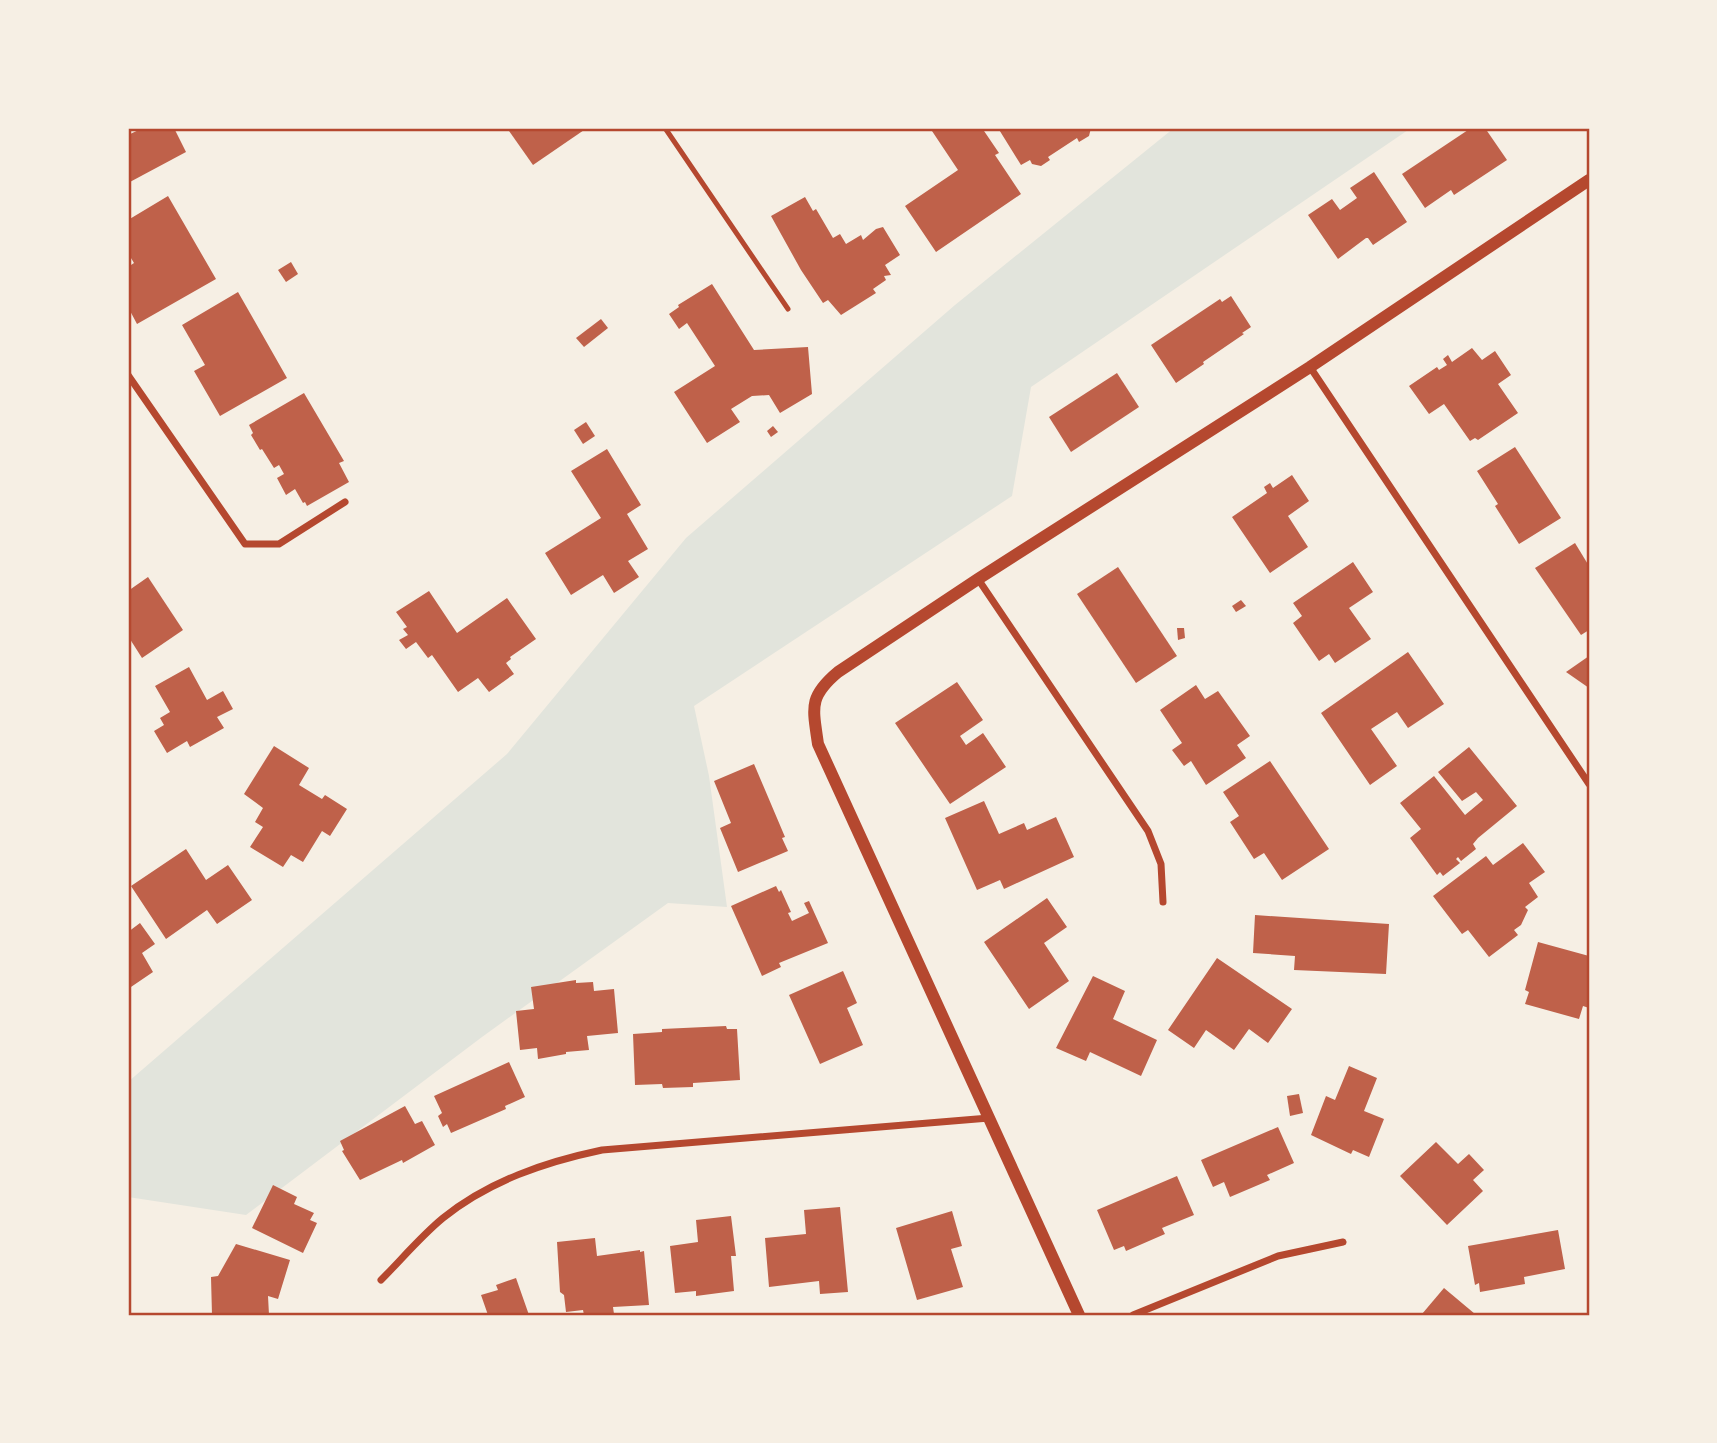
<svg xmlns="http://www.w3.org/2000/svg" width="1717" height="1443" font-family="Overpass,sans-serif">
  <rect width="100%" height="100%" fill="#f6efe4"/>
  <!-- green -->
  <polygon fill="#e2e4dc" points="1174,128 1411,128 1031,387 1012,496 694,706 709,776 727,907 668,903 482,1037 246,1215 128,1197 128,1082 507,754 686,538 955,305"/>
  <!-- building -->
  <g fill="#bf614a">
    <polygon points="143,128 174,128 186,152 128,183 128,135"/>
    <polygon points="507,128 587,128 533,165"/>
    <polygon points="930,128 982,128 999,153 995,155 1021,194 936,252 905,206 958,170"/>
    <polygon points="998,128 1091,128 1089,136 1079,142 1077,138 1048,157 1050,160 1041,166 1032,164 1030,160 1021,165"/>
    <polygon points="1471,128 1485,128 1507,160 1454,195 1451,190 1425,208 1402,174"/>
    <polygon points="1374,172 1407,222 1373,245 1368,238 1366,238 1338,259 1308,215 1332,199 1340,210 1357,198 1350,188"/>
    <polygon points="168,196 216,279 137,324 128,307 128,267 134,263 128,253 128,220"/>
    <polygon points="805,197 813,211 816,209 833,238 840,234 846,244 861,235 863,240 876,229 883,227 900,255 885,265 891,275 884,276 886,280 873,289 876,293 841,315 828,300 823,303 801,270 771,216"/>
    <polygon points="291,262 298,274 286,282 278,270"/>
    <polygon points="712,284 754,350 808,347 812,394 780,413 769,395 752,396 731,409 740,422 707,443 674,392 715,366 687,323 679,329 669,314 679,307 678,305"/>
    <polygon points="238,292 287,378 220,416 194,371 205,365 182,325"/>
    <polygon points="1231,296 1251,327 1242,333 1244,334 1203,362 1204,364 1176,383 1151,345 1220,299 1222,302"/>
    <polygon points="601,319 608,328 584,347 576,338"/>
    <polygon points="1472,348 1482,360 1495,351 1511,375 1498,384 1518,413 1478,440 1475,438 1470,441 1444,404 1429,414 1409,386 1437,367 1439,370 1447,365 1443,359 1448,355 1452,362"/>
    <polygon points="1117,373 1139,407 1071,452 1049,417"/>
    <polygon points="304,393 344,461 339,463 349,482 307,506 305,502 303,503 295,489 286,495 277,478 284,474 279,465 274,468 262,449 260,450 251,435 253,433 249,425"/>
    <polygon points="586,422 595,436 583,444 574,430"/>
    <polygon points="773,426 778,432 771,437 767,431"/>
    <polygon points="1515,447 1561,518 1519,544 1495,506 1498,504 1477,471"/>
    <polygon points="607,449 641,505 627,514 648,549 628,561 639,577 614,593 603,575 571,595 545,553 601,518 571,471"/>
    <polygon points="1292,475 1309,501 1288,516 1308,547 1270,573 1232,517 1267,493 1264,487 1270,483 1273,488"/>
    <polygon points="1575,543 1589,566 1589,630 1581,635 1535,568"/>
    <polygon points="1353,562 1373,592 1349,608 1371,639 1335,663 1329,654 1319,661 1293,623 1302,616 1293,603"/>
    <polygon points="1118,567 1177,656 1136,683 1077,594"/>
    <polygon points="148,577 183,630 142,658 128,636 128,591"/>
    <polygon points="429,591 457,633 507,598 536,639 510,657 511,659 506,663 514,674 489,692 478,678 458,692 432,655 428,658 416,642 406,649 399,640 408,635 403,629 407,627 396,612"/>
    <polygon points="1241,600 1246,606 1236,612 1232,606"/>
    <polygon points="1177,628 1184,628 1185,638 1178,640"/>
    <polygon points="1408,652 1444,704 1408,728 1397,712 1371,729 1397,766 1370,785 1321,713"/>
    <polygon points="1589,656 1589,688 1566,672"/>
    <polygon points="189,667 207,700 223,691 233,709 217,717 224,728 190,747 187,741 167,753 154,731 164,725 160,718 170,712 155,686"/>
    <polygon points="957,682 983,720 960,736 966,745 983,733 1006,767 950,804 895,723"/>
    <polygon points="1196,685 1205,699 1218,691 1250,736 1237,745 1246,758 1206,785 1191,761 1184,766 1172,750 1182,743 1160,710"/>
    <polygon points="274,746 309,768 299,785 322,799 325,795 347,809 330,836 322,831 303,862 291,855 283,867 250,847 263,827 255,822 263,808 244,794"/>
    <polygon points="1469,747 1517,806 1478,838 1473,844 1476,849 1461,861 1458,857 1456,859 1460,863 1443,876 1440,872 1437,875 1410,838 1421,829 1400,803 1434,776 1465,815 1483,800 1476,792 1462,801 1438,772"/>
    <polygon points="1270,761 1329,849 1282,880 1264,853 1254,859 1230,822 1239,816 1223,792"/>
    <polygon points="754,764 785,837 782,838 788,851 738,872 720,828 731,823 714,781"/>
    <polygon points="984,801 999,834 1024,823 1027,830 1056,817 1074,857 1004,889 1000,880 977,890 945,818"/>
    <polygon points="1523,843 1545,872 1529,883 1538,897 1525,907 1528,910 1521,925 1514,930 1518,935 1489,957 1468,930 1462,934 1433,896 1486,856 1493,865"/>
    <polygon points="186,849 206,880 228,865 252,900 217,924 207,910 166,939 131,886"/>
    <polygon points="776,886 779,892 781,890 791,912 788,913 792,921 809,913 804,903 809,901 828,943 779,963 781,967 762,976 731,906"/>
    <polygon points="1047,898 1067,927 1044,943 1069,981 1029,1009 984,942"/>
    <polygon points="1255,915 1389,924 1386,974 1294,970 1295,956 1253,953"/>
    <polygon points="140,923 155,944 142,953 153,972 128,989 128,932"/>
    <polygon points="1538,942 1589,956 1589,1008 1583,1006 1579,1019 1525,1004 1529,992 1525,990"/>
    <polygon points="1217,958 1292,1009 1268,1043 1249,1029 1234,1050 1206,1030 1194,1048 1168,1030"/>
    <polygon points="843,971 857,1003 847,1008 863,1045 820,1064 789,995"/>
    <polygon points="1093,976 1125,991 1113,1019 1157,1040 1141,1076 1090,1052 1086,1061 1056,1048"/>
    <polygon points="576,980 576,983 593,982 594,991 614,989 618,1033 587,1036 589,1050 566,1052 566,1054 538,1059 537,1048 520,1050 516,1011 534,1009 531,987"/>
    <polygon points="726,1026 727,1029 737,1029 740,1080 693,1083 693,1087 663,1088 662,1084 635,1085 633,1034 662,1032 662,1029"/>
    <polygon points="509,1062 525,1097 505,1106 506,1109 451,1133 447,1124 443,1127 438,1116 442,1113 434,1096"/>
    <polygon points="1349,1066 1377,1078 1364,1111 1384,1119 1369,1157 1353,1150 1351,1154 1311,1135 1326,1096 1335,1100"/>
    <polygon points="1299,1094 1303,1113 1290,1116 1287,1096"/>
    <polygon points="405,1106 415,1124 422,1121 435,1145 403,1163 402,1160 360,1180 342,1151 344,1150 340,1141"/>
    <polygon points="1278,1127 1294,1163 1267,1175 1270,1180 1230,1197 1224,1182 1213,1187 1201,1160"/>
    <polygon points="1436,1142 1458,1164 1469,1154 1484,1170 1473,1180 1483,1191 1447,1225 1400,1176"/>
    <polygon points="1177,1176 1194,1215 1162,1228 1165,1234 1126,1251 1124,1246 1114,1250 1097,1210"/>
    <polygon points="273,1185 297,1197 294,1204 314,1213 310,1220 317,1223 303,1253 252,1228"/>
    <polygon points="840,1207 848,1292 820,1294 819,1281 769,1287 765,1238 806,1234 804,1210"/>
    <polygon points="952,1211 962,1246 951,1249 963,1287 917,1300 896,1228"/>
    <polygon points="731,1216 736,1256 731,1256 734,1291 696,1296 696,1291 675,1293 670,1246 698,1242 696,1220"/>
    <polygon points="1558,1230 1565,1269 1524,1277 1525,1284 1480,1292 1479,1283 1475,1285 1468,1246"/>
    <polygon points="595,1238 597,1256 640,1250 640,1252 644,1251 649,1305 613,1307 614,1314 606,1315 584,1315 583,1310 566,1312 564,1295 560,1292 557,1242"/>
    <polygon points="236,1244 290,1260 278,1299 268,1296 269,1315 212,1315 211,1277 218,1276"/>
    <polygon points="516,1278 529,1315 488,1315 481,1295 498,1290 496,1285"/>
    <polygon points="1444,1288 1475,1314 1474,1315 1422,1314"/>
  </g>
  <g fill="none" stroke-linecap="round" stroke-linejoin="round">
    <!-- service -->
    <polyline stroke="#b5482f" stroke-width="5" points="665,128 788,309"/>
    <!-- minor -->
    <g stroke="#b5482f" stroke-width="7">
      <polyline points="1310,367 1589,784"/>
      <polyline points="128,375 245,544 279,544 345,502"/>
      <polyline points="978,579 1148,831 1161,864 1163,902"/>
      <path d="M 381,1280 C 401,1260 421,1236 443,1218 C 489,1181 545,1162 602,1150 L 989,1118"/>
      <polyline points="1133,1315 1278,1256 1343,1242"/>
    </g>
    <!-- tertiary -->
    <path stroke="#b5482f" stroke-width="12" d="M 1079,1315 L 818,744 C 813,708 808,697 838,672 L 978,579 L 1310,367 L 1589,180"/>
  </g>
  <!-- border -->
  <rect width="1717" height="1443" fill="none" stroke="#f6efe4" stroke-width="259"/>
  <rect x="130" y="130" width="1458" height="1184" fill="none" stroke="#b5482f" stroke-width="2.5"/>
</svg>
